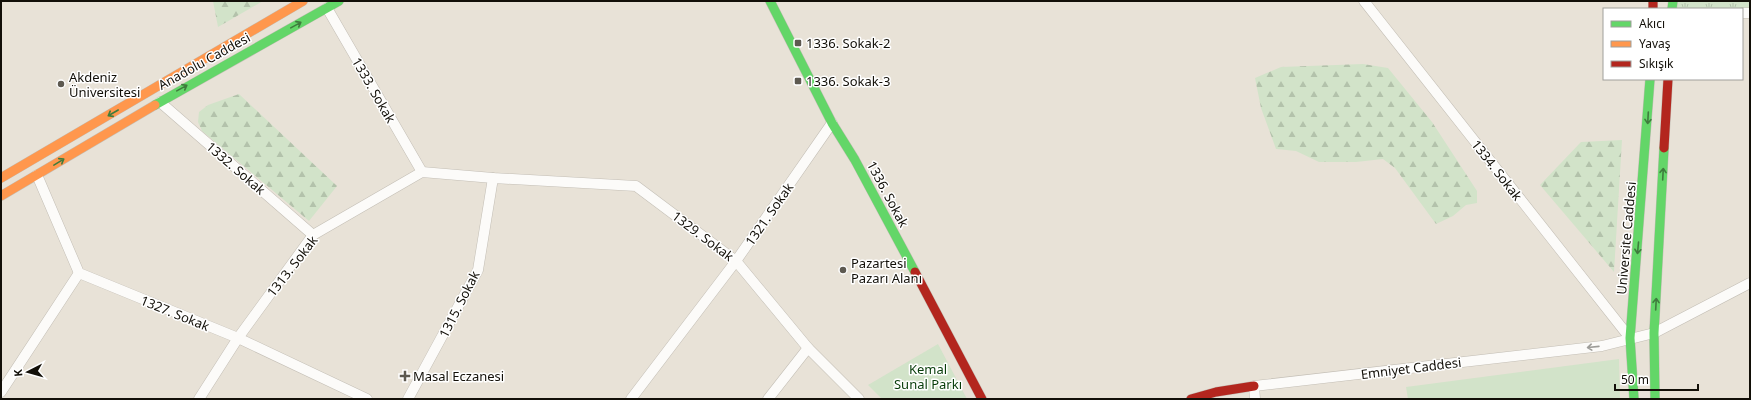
<svg xmlns="http://www.w3.org/2000/svg" width="1751" height="400" font-family="'Noto Sans',sans-serif">
  <defs>
    <pattern id="grass-tufts" width="24" height="20" patternUnits="userSpaceOnUse"><rect width="24" height="20" fill="#d2e3c9"/><path d="M3 7l-1-3M5 7V3M7 7l1-3M15 17l-1-3M17 17v-4M19 17l1-3" fill="none" stroke="#b3c2ab"/></pattern>
    <pattern id="forest-firs" width="22" height="20" patternUnits="userSpaceOnUse"><rect width="22" height="20" fill="#d2e3c9"/><path d="M5 1l3.5 6h-7zM16 11l3.5 6h-7z" fill="#b3c2ab"/></pattern>
  </defs>
  <rect width="100%" height="100%" fill="#e8e2d7"/>
  <!-- grass -->
  <polygon fill="url(#grass-tufts)" points="1673,1 1750,1 1750,13 1742,9 1672,9"/>
  <!-- forest -->
  <g fill="url(#forest-firs)">
    <polygon points="213,1 263,1 218,27"/>
    <polygon points="1363,64 1388,68 1432,122 1477,191 1477,203 1466,205 1453,216 1436,224 1395,168 1383,159 1356,162 1319,162 1296,151 1276,149 1261,108 1255,78 1281,67"/>
    <polygon points="239,94 337,186 309,221 202,131 198,122 199,112 208,105"/>
    <polygon points="1622,140 1614,272 1540,185 1581,142"/>
  </g>
  <!-- park -->
  <g fill="#d2e3c9">
    <polygon points="938,344 967,399 882,399 868,385"/>
    <polygon points="1619,359 1620,399 1408,399 1406,387"/>
  </g>
  <g fill="none" stroke-linecap="round" stroke-linejoin="round">
    <defs>
      <g id="street">
        <polyline points="1364,1 1630,338"/>
        <polyline points="327,8 422,172"/>
        <polyline points="1742,13 1750,13"/>
        <polyline points="160,102 313,235"/>
        <polyline points="37,175 79,273 238,338 367,399"/>
        <polyline points="1,392 79,273"/>
        <polyline points="199,399 238,338 313,235 422,172 493,178 636,186 736,261 808,348 859,399"/>
        <polyline points="408,399 478,270 493,178"/>
        <polyline points="631,399 736,261 832,123"/>
        <polyline points="768,399 808,348"/>
        <polyline points="1255,399 1254,386 1602,346 1654,333 1750,283"/>
      </g>
      <g id="fast">
        <polyline points="770,1 832,123 855,160 915,272"/>
        <polyline points="1672,9 1673,1"/>
        <polyline points="155,105 339,1"/>
        <polyline points="1634,399 1630,338 1650,79"/>
        <polyline points="1655,399 1654,333 1664,148"/>
      </g>
      <g id="slow">
        <polyline points="1,178 303,1"/>
        <polyline points="1,196 155,105"/>
      </g>
      <g id="jam">
        <polyline points="1653,1 1653,9"/>
        <polyline points="1664,148 1668,79"/>
        <polyline points="915,272 982,399"/>
        <polyline points="1191,399 1216,392 1254,386"/>
      </g>
    </defs>
    <!-- street casing -->
    <use href="#street" stroke="#c3beb5" stroke-width="11"/>
    <!-- fast casing -->
    <use href="#fast" stroke="#c3beb5" stroke-width="10"/>
    <!-- slow casing -->
    <use href="#slow" stroke="#c3beb5" stroke-width="10"/>
    <!-- jam casing -->
    <use href="#jam" stroke="#c3beb5" stroke-width="10"/>
    <!-- street -->
    <use href="#street" stroke="#fcfbf9" stroke-width="10"/>
    <!-- fast -->
    <use href="#fast" stroke="#63d668" stroke-width="9"/>
    <!-- slow -->
    <use href="#slow" stroke="#ff974d" stroke-width="9"/>
    <!-- jam -->
    <use href="#jam" stroke="#b3261e" stroke-width="9"/>
  </g>
  <!-- one-way arrows -->
  <defs><path id="oneway-shaft" d="M-6 0H5M1.5-3L5.5 0L1.5 3" fill="none" stroke-width="1.6" stroke-linecap="round" stroke-linejoin="round"/></defs>
  <g stroke="#3f7c3d">
    <use href="#oneway-shaft" transform="translate(296 25) rotate(-29)"/>
    <use href="#oneway-shaft" transform="translate(182 88) rotate(-29)"/>
    <use href="#oneway-shaft" transform="translate(113 113) rotate(150)"/>
    <use href="#oneway-shaft" transform="translate(1648 118) rotate(93)"/>
    <use href="#oneway-shaft" transform="translate(59 162) rotate(-31)"/>
    <use href="#oneway-shaft" transform="translate(1663 174) rotate(-87)"/>
    <use href="#oneway-shaft" transform="translate(1638 248) rotate(95)"/>
    <use href="#oneway-shaft" transform="translate(1656 304) rotate(-87)"/>
  </g>
  <use stroke="#9e9d99" href="#oneway-shaft" transform="translate(1593 347) rotate(174)"/>
  <!-- markers -->
  <g fill="#5d5950" stroke="#fff" stroke-width="1.5">
    <rect x="794" y="39" width="8" height="8" rx="2"/>
    <rect x="794" y="77" width="8" height="8" rx="2"/>
    <circle cx="61" cy="84" r="4"/>
    <circle cx="843" cy="270" r="4"/>
    <path d="M403 370h4v4h4v4h-4v4h-4v-4h-4v-4h4z"/>
  </g>
  <g text-anchor="middle" stroke-width="3" stroke-linejoin="round" paint-order="stroke">
    <!-- poi labels -->
    <g font-size="13" fill="#120f08" stroke="#fff" text-anchor="start">
      <text x="806" y="48">1336. Sokak-2</text>
      <text x="69" y="82">Akdeniz<tspan x="69" dy="15">Üniversitesi</tspan></text>
      <text x="806" y="86">1336. Sokak-3</text>
      <text x="851" y="268">Pazartesi<tspan x="851" dy="15">Pazarı Alanı</tspan></text>
      <text x="413" y="381">Masal Eczanesi</text>
    </g>
    <!-- street labels -->
    <g font-size="13" fill="#120f08" stroke="#fff">
      <text transform="translate(204 61) rotate(-29)" y="5">Anadolu Caddesi</text>
      <text transform="translate(374 90) rotate(60)" y="5">1333. Sokak</text>
      <text transform="translate(236 168) rotate(41)" y="5">1332. Sokak</text>
      <text transform="translate(1497 170) rotate(52)" y="5">1334. Sokak</text>
      <text transform="translate(888 194) rotate(62)" y="5">1336. Sokak</text>
      <text transform="translate(769 214) rotate(-55)" y="5">1321. Sokak</text>
      <text transform="translate(703 236) rotate(37)" y="5">1329. Sokak</text>
      <text transform="translate(1626 238) rotate(-85)" y="5">Universite Caddesi</text>
      <text transform="translate(292 266) rotate(-52)" y="5">1313. Sokak</text>
      <text transform="translate(459 304) rotate(-63)" y="5">1315. Sokak</text>
      <text transform="translate(175 313) rotate(22)" y="5">1327. Sokak</text>
      <text transform="translate(1411 368) rotate(-7)" y="5">Emniyet Caddesi</text>
    </g>
    <!-- park labels -->
    <g font-size="13" fill="#063c08" stroke="#fff">
      <text x="928" y="374">Kemal<tspan x="928" dy="15">Sunal Parkı</tspan></text>
    </g>
  </g>
  <!-- border -->
  <rect width="1751" height="400" fill="none" stroke="#120f08" stroke-width="4"/>
  <!-- legend -->
  <rect x="1603" y="8" width="140" height="72" fill="#ffffff" stroke="#a09f9c"/>
  <rect x="1611" y="21" width="20" height="6" fill="#63d668" stroke="#a09f9c"/>
  <text x="1639" y="28" font-size="12" fill="#120f08">Akıcı</text>
  <rect x="1611" y="41" width="20" height="6" fill="#ff974d" stroke="#a09f9c"/>
  <text x="1639" y="48" font-size="12" fill="#120f08">Yavaş</text>
  <rect x="1611" y="61" width="20" height="6" fill="#b3261e" stroke="#a09f9c"/>
  <text x="1639" y="68" font-size="12" fill="#120f08">Sıkışık</text>
  <!-- north arrow -->
  <g transform="translate(28 372) rotate(264)" stroke="#ffffff" stroke-width="3" paint-order="stroke">
  <path d="M0-3L7 15L0 10L-7 15Z" fill="#120f08"/>
  <text y="-6" font-size="11" font-weight="bold" text-anchor="middle" fill="#120f08">K</text>
  </g>
  <!-- scale -->
  <path d="M1615 384v6h83v-6" fill="none" stroke="#120f08" stroke-width="2"/>
  <text x="1621" y="384" font-size="12" fill="#120f08" stroke="#ffffff" stroke-width="3" paint-order="stroke">50 m</text>
</svg>
